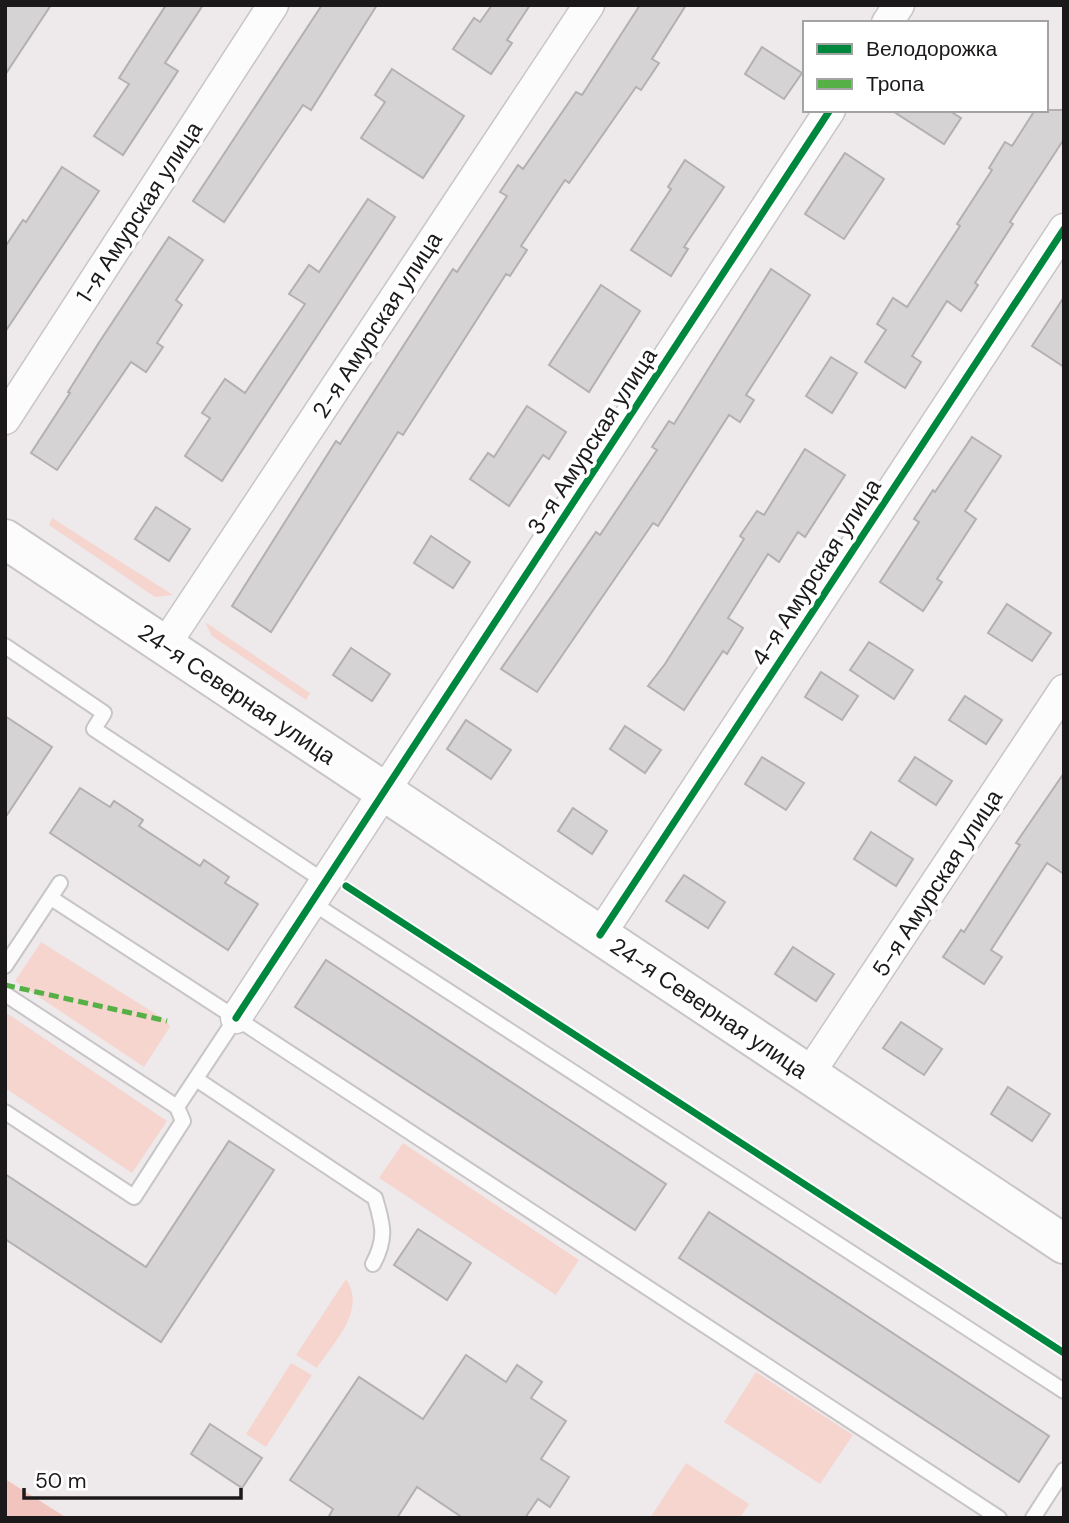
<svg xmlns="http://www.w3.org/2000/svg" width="1069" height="1523" font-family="'DM Sans',sans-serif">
  <rect width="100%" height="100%" fill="#eeeaec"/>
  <!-- green -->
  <g fill="#f6d5cf">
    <polygon points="52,518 173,595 155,597 49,525"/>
    <polygon points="205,622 310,693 306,700 212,636"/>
    <polygon points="41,942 167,1021 170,1027 144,1067 15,981"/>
    <polygon points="5,1012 167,1121 132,1173 5,1088"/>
    <polygon points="403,1143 579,1260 556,1295 379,1178"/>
    <path d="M 346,1279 C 367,1310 334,1342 317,1368 L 296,1355 Z"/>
    <polygon points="291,1363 312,1375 266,1447 246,1434"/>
    <polygon points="756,1372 853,1435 820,1484 724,1422"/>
    <polygon points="686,1463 749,1504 740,1518 650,1518"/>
  </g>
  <!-- forest -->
  <polygon fill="#f1c4bd" points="5,1479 67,1518 5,1518"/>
  <!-- building -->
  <g fill="#d6d3d5" stroke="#b3b0b2" stroke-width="2">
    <polygon points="5,5 51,5 5,75"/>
    <polygon points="166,5 203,5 165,63 178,71 123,155 94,136 129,84 119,78"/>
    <polygon points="322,5 377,5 311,110 303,105 224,222 193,201"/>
    <polygon points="492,5 530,5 507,40 512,43 491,74 453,49 474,18 480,22"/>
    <polygon points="640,5 686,5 652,59 659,63 641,90 636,87 569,183 565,180 521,246 527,250 510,276 506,274 403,435 398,432 271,632 232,606 336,441 340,444 453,269 457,272 507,196 500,192 518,165 523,169 576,92 582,95"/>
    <polygon points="762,47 802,73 784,99 745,74"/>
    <polygon points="392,69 464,116 423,178 361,138 385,102 375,95"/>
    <polygon points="891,110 948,110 961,118 944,144"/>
    <polygon points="1035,110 1064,110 1064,139 1010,222 1013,224 975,283 978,285 961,311 947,301 912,356 921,362 905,388 865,362 886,330 877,324 893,298 907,307 960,226 957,224 992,170 989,168 1005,142 1012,146"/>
    <polygon points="845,153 884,179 844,239 805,214"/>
    <polygon points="685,160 724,187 684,247 688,249 671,276 631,250 671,189 668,187"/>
    <polygon points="62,167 99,191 5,332 5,247 23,220 26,222"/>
    <polygon points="368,199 395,217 222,481 185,456 210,418 202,413 225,379 245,393 305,304 289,294 309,265 319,272"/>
    <polygon points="169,237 203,260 176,300 182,305 157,343 163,347 146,372 131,362 57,470 31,453 70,393 68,392 100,341"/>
    <polygon points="771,269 810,295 746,395 754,400 740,422 729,415 658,526 653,523 537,692 501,669 596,532 600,535 657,450 652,447 669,421 674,424"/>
    <polygon points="601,285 640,311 589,392 549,365"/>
    <polygon points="1064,297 1064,367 1032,346"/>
    <polygon points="831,357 857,373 832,413 806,396"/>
    <polygon points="527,406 566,432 549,459 543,455 509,506 470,479 488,453 494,457"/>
    <polygon points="972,437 1001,456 965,511 976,519 937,579 942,582 923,611 880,582 919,522 914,519 933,490 935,492"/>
    <polygon points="805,449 845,475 805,537 798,532 779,562 768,554 728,618 743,628 727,654 723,651 684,710 648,686 665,664 744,539 740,536 757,511 764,515"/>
    <polygon points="156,507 190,529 169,561 135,539"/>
    <polygon points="431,536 470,562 453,588 414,563"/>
    <polygon points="1007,604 1051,633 1032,661 988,633"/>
    <polygon points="869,642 913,670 894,699 850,670"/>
    <polygon points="351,648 390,674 372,701 333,675"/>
    <polygon points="821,672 858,696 842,720 805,697"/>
    <polygon points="965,696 1002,720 986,744 949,720"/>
    <polygon points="5,716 52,747 5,818"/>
    <polygon points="466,720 511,750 491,779 447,749"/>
    <polygon points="625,726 661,750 645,773 610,749"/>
    <polygon points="762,757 804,783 786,810 745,784"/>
    <polygon points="915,757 952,781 936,805 899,781"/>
    <polygon points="1064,773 1064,874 1047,863 991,950 1002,957 984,984 943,957 961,930 964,932 1020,845 1016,843"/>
    <polygon points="80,788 110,807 114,801 143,820 139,826 200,866 204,860 229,877 225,883 258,904 228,950 50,833"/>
    <polygon points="573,808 607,831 592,854 558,831"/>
    <polygon points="871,832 913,859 896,886 854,859"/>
    <polygon points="684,875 725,902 708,928 666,901"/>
    <polygon points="793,947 834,974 816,1001 775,974"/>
    <polygon points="326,960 666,1184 635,1230 295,1007"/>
    <polygon points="901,1022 942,1049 924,1075 883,1048"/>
    <polygon points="1008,1087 1050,1114 1032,1141 991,1114"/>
    <polygon points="229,1141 274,1170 161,1342 5,1239 5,1174 146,1267"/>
    <polygon points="709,1212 1049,1436 1019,1482 679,1258"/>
    <polygon points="418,1229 471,1263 447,1300 394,1265"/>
    <polygon points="466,1355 506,1382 517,1365 542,1382 531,1398 566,1421 541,1459 569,1477 550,1507 538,1499 525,1518 463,1518 417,1487 397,1518 328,1518 333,1509 290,1480 359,1377 423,1419"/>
    <polygon points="210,1424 262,1458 242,1488 191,1454"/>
  </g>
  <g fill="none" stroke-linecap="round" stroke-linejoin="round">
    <defs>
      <g id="service">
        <polyline points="5,646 104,713 94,729 324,881"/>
        <polyline points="51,898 236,1018"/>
        <polyline points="311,902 1064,1391"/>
        <polyline points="5,966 60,883"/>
        <polyline points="5,994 177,1107 236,1018 999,1518"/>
        <path d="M 196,1079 L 375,1198 C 383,1225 387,1238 373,1264"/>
        <polyline points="5,1112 134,1197 183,1121 177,1107"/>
        <polyline points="1033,1518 1064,1470"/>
      </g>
      <g id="minor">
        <polyline points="887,23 899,5"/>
        <polyline points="5,419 273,5"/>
        <polyline points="165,645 589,5"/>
        <polyline points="600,935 1064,229"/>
        <polyline points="236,1018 830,110"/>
        <polyline points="809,1074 1064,690"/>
      </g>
      <polyline id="secondary" points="5,539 1064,1244"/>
    </defs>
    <!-- service casing -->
    <use href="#service" stroke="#c8c5c7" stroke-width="18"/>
    <!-- minor casing -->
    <use href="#minor" stroke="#c8c5c7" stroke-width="33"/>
    <!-- secondary casing -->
    <use href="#secondary" stroke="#c8c5c7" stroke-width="42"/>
    <!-- service -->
    <use href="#service" stroke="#fcfcfc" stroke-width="14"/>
    <!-- minor -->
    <use href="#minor" stroke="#fcfcfc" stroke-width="30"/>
    <!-- secondary -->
    <use href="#secondary" stroke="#fcfcfc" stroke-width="38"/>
    <!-- quiet -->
    <polyline stroke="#55b145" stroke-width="5" stroke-dasharray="10 5" stroke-linecap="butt" points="5,985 167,1021"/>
    <defs>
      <g id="cycleway">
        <polyline points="346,886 1064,1353"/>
        <polyline points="600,935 1064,229"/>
        <polyline points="236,1018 830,110"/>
      </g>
    </defs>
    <!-- cycleway casing -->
    <use href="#cycleway" stroke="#fff" stroke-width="11"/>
    <!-- cycleway -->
    <use href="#cycleway" stroke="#00873e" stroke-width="7"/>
  </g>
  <g text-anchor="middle" stroke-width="7" stroke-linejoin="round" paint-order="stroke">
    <!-- street labels -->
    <g font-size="23" fill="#1c191b" stroke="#fff">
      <text transform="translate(139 212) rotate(-57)" y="8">1-я Амурская улица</text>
      <text transform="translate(377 325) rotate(-57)" y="8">2-я Амурская улица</text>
      <text transform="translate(592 441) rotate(-57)" y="8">3-я Амурская улица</text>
      <text transform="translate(816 572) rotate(-57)" y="8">4-я Амурская улица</text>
      <text transform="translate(237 694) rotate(34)" y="8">24-я Северная улица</text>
      <text transform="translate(937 883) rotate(-57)" y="8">5-я Амурская улица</text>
      <text transform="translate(709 1008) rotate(34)" y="8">24-я Северная улица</text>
    </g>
  </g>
  <!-- border -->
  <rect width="1069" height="1523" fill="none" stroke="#1c191b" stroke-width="14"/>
  <!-- legend -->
  <rect x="803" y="21" width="245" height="91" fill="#ffffff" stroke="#a4a3a4" stroke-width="2"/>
  <rect x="817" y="44" width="35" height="10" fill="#00873e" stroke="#a4a3a4" stroke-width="2"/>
  <text x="866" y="56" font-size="21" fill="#1c191b">Велодорожка</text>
  <rect x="817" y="79" width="35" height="10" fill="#55b145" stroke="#a4a3a4" stroke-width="2"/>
  <text x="866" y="91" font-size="21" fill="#1c191b">Тропа</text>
  <!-- scale -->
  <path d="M24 1488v10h217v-10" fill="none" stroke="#1c191b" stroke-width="3.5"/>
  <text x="35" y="1488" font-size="21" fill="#1c191b" stroke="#ffffff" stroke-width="5" paint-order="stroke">50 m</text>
</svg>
